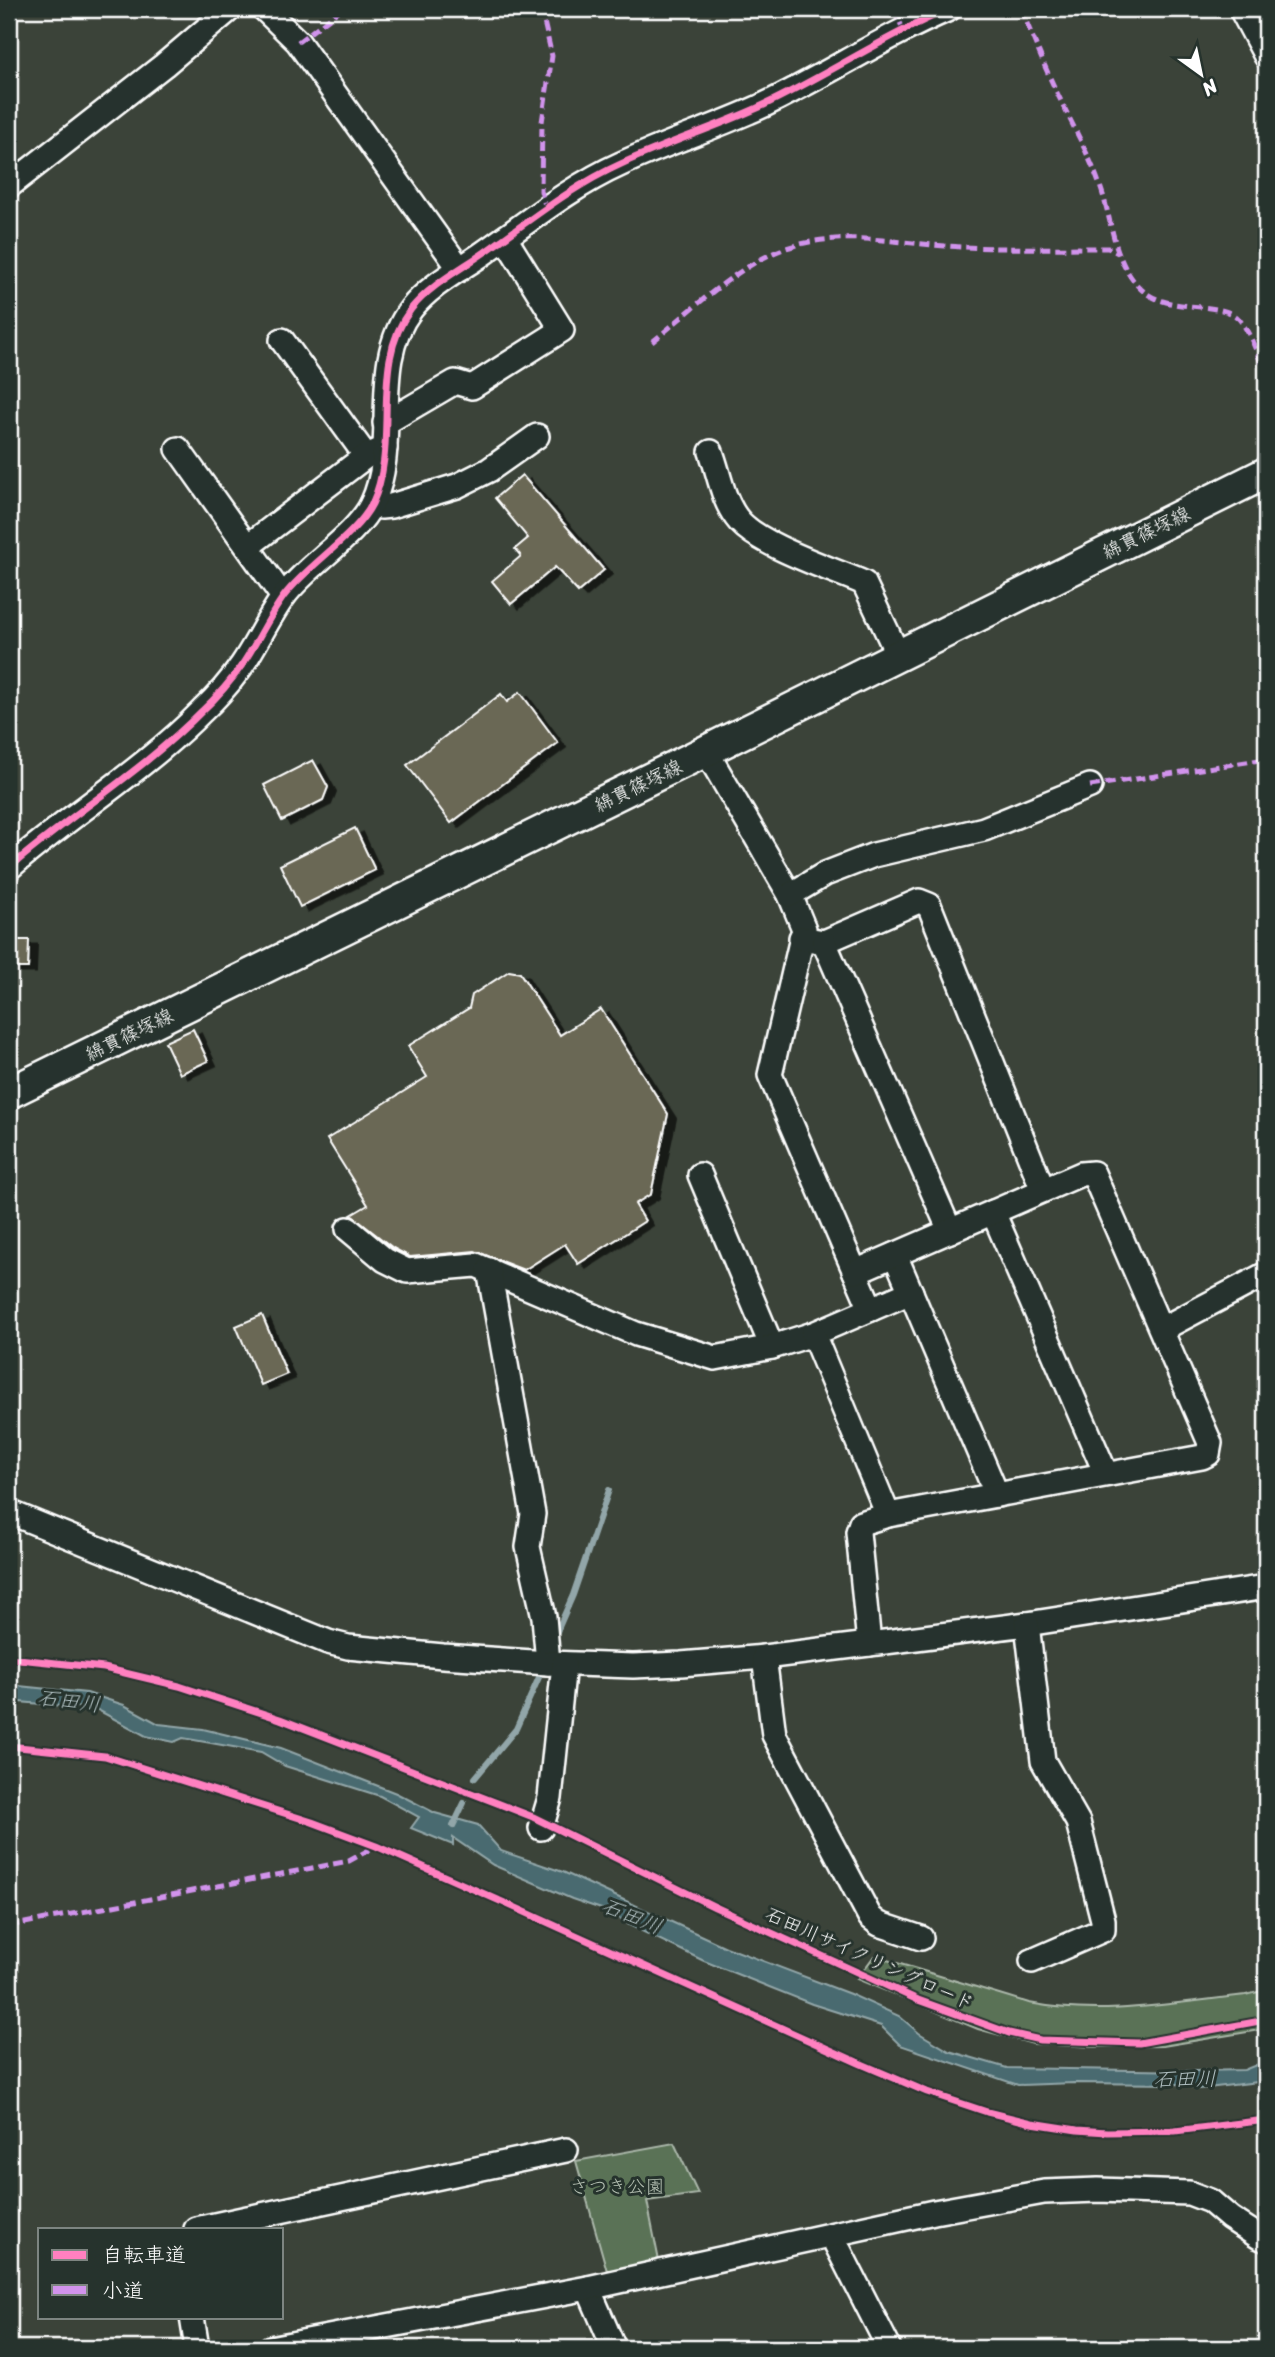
<svg xmlns="http://www.w3.org/2000/svg" width="1275" height="2357" font-family="Sriracha,'Klee One',sans-serif">
  <defs>
    <filter id="shadow"><feDropShadow dx="8" dy="4.5" stdDeviation="0" flood-color="#0009"/></filter>
  </defs>
  <rect width="100%" height="100%" fill="#3b4339"/>
  <filter id="ink" filterUnits="userSpaceOnUse"><feTurbulence type="fractalNoise" baseFrequency=".0143" numOctaves="2"/><feDisplacementMap in="SourceGraphic" scale="14" xChannelSelector="R" yChannelSelector="G"/><feConvolveMatrix kernelMatrix="1 2 1 2 8 2 1 2 1" color-interpolation-filters="sRGB"/></filter>
  <g filter="url(#ink)">
    <!-- green -->
    <g fill="#5a7257" stroke="#acb8ab" stroke-width="2">
      <path d="M 874,1956 L 1029,2003 C 1101,2017 1174,2003 1246,1995 L 1266,1990 L 1266,2029 L 1163,2046 L 1096,2047 L 1033,2044 L 978,2029 L 857,1979 Z"/>
      <polygon points="674,2143 698,2194 647,2201 660,2266 609,2278 576,2161"/>
    </g>
    <!-- water -->
    <polygon fill="#496b6f" stroke="#92a6a9" stroke-width="2" points="9,1685 87,1693 124,1705 159,1724 203,1729 281,1748 396,1793 435,1813 478,1825 501,1851 563,1872 726,1947 850,1994 899,2016 919,2033 949,2051 1007,2068 1197,2071 1244,2070 1266,2061 1266,2081 1199,2089 1176,2084 1074,2083 1018,2085 900,2045 881,2026 812,2004 704,1961 629,1925 610,1912 572,1899 493,1865 453,1838 453,1845 411,1828 419,1817 380,1796 285,1766 261,1752 183,1738 174,1742 146,1736 96,1709 9,1701"/>
    <g fill="none" stroke-linecap="round" stroke-linejoin="round">
      <!-- stream -->
      <g stroke="#92a6a9" stroke-width="6">
        <polyline points="555,1636 573,1595 609,1490"/>
        <polyline points="475,1778 516,1729 544,1666"/>
        <polyline points="453,1826 464,1803"/>
      </g>
    </g>
    <!-- building -->
    <g fill="#6b6754" stroke="#fff" stroke-width="2" filter="url(#shadow)">
      <polygon points="522,475 604,570 578,592 555,567 511,604 492,581 521,556 515,549 528,538 495,498"/>
      <polygon points="520,692 558,743 451,823 407,765 501,694 507,702"/>
      <polygon points="313,760 328,787 323,800 282,821 264,785"/>
      <polygon points="355,828 375,870 300,907 280,865"/>
      <polygon points="9,940 29,940 28,968 9,968"/>
      <polygon points="509,971 520,973 560,1035 601,1009 668,1114 651,1194 635,1204 645,1221 578,1264 565,1244 524,1270 475,1251 410,1257 393,1248 351,1215 368,1205 327,1139 427,1077 408,1046 469,1008 472,995"/>
      <polygon points="193,1029 208,1061 180,1074 165,1042"/>
      <polygon points="262,1315 287,1374 261,1385 236,1326"/>
    </g>
    <g fill="none" stroke-linecap="round" stroke-linejoin="round">
      <defs>
        <g id="minor">
          <polyline points="264,9 298,42 460,269"/>
          <polyline points="1241,9 1266,56"/>
          <polyline points="9,186 164,65 230,9"/>
          <polyline points="282,340 366,456"/>
          <polyline points="385,423 455,382 472,387 562,330 505,238"/>
          <polyline points="178,449 283,597"/>
          <path d="M 711,452 C 719,473 722,498 736,517 C 754,544 832,569 864,583 L 898,655"/>
          <polyline points="372,504 381,507 391,506 457,486 489,470 537,436"/>
          <polyline points="248,546 366,456 385,448"/>
          <polyline points="706,751 790,895 804,929 770,1075 871,1309"/>
          <path d="M 9,868 C 71,814 144,770 202,711 C 216,698 231,681 242,665 C 257,643 268,618 284,596 C 307,565 356,536 372,504 C 401,443 368,365 411,309 C 430,285 461,269 485,252 C 529,221 572,186 621,164 C 668,142 717,127 764,105 C 827,75 885,36 949,9"/>
          <polyline points="790,895 825,874 874,855 984,829 1090,786"/>
          <polyline points="801,938 824,942 919,901 929,905 1043,1190"/>
          <polyline points="824,942 950,1231"/>
          <polyline points="700,1175 772,1347"/>
          <polyline points="993,1212 1106,1474"/>
          <polyline points="348,1229 385,1260 407,1271 476,1265 636,1334 715,1358 772,1347 813,1334 911,1292"/>
          <polyline points="895,1255 997,1495"/>
          <polyline points="489,1270 533,1514 528,1547 544,1617 548,1663"/>
          <polyline points="855,1272 1081,1174 1093,1173 1210,1443 1208,1454 1202,1457 888,1515 861,1523 858,1532 869,1644"/>
          <polyline points="1162,1329 1266,1274"/>
          <polyline points="813,1334 888,1515"/>
          <polyline points="9,1512 328,1642 348,1647 443,1656 548,1663 633,1666 681,1664 764,1657 869,1644 1027,1624 1266,1587"/>
          <polyline points="1027,1624 1043,1761 1078,1822 1103,1920 1103,1930 1032,1961"/>
          <polyline points="764,1657 774,1735 870,1917 879,1924 921,1938"/>
          <polyline points="541,1828 550,1798 564,1664"/>
          <polyline points="196,2229 566,2150"/>
          <polyline points="832,2236 889,2348"/>
          <polyline points="588,2288 614,2348"/>
          <polyline points="192,2317 197,2348"/>
          <polyline points="270,2348 588,2288 934,2212 1044,2192 1098,2190 1189,2193 1210,2201 1230,2218 1259,2237 1266,2240"/>
        </g>
        <polyline id="major" points="9,1093 706,751 1266,473"/>
      </defs>
      <!-- minor casing -->
      <use href="#minor" stroke="#fff" stroke-width="28"/>
      <!-- major casing -->
      <use href="#major" stroke="#fff" stroke-width="35"/>
      <!-- minor -->
      <use href="#minor" stroke="#26332d" stroke-width="23"/>
      <!-- major -->
      <use href="#major" stroke="#26332d" stroke-width="30"/>
      <!-- quiet -->
      <g stroke="#d193ec" stroke-width="5" stroke-dasharray="10 5" stroke-linecap="butt">
        <polyline points="541,9 552,56 542,122 541,191 546,209"/>
        <polyline points="894,9 903,29"/>
        <path d="M 1021,9 C 1034,40 1046,71 1061,101 C 1074,128 1089,155 1099,183 C 1112,217 1112,258 1138,286 C 1164,315 1217,300 1237,317 C 1249,328 1259,359 1266,374"/>
        <polyline points="298,42 341,9"/>
        <path d="M 652,342 C 692,310 744,259 793,246 C 848,230 908,245 963,247 C 1011,249 1060,248 1108,248 L 1118,253"/>
        <polyline points="1090,786 1266,759"/>
        <polyline points="9,1926 349,1861 376,1846"/>
      </g>
      <defs>
        <g id="cycleway">
          <path d="M 9,868 C 71,814 144,770 202,711 C 216,698 231,681 242,665 C 257,643 268,618 284,596 C 307,565 356,536 372,504 C 401,443 368,365 411,309 C 430,285 461,269 485,252 C 529,221 572,186 621,164 C 668,142 717,127 764,105 C 827,75 885,36 949,9"/>
          <polyline points="9,1658 104,1668 179,1686 280,1719 533,1817 715,1907 918,2000 1009,2033 1040,2040 1139,2043 1266,2020"/>
          <polyline points="9,1746 105,1756 312,1822 376,1846 516,1908 859,2063 927,2092 987,2112 1032,2123 1077,2130 1107,2132 1175,2131 1266,2120"/>
        </g>
      </defs>
      <!-- cycleway casing -->
      <use href="#cycleway" stroke="#26332d" stroke-width="11"/>
      <!-- cycleway -->
      <use href="#cycleway" stroke="#ff80c0" stroke-width="7"/>
    </g>
  </g>
  <g text-anchor="middle" stroke-width="6" stroke-linejoin="round" paint-order="stroke">
    <!-- street labels -->
    <g font-size="19" fill="#fff" stroke="#26332d">
      <text transform="translate(1146 532) rotate(-26)" y="7">綿貫篠塚線</text>
      <text transform="translate(638 785) rotate(-26)" y="7">綿貫篠塚線</text>
      <text transform="translate(129 1034) rotate(-26)" y="7">綿貫篠塚線</text>
      <text transform="translate(870 1958) rotate(24)" y="7">石田川サイクリングロード</text>
    </g>
    <!-- park labels -->
    <g font-size="19" fill="#b5c0b3" stroke="#26332d">
      <text x="617" y="2193">さつき公園</text>
    </g>
    <!-- water labels -->
    <g font-size="21" font-style="italic" fill="#adbcbe" stroke="#26332d">
      <text transform="translate(69 1701) rotate(7)" y="7">石田川</text>
      <text transform="translate(632 1916) rotate(22)" y="7">石田川</text>
      <text transform="translate(1185 2079) rotate(-1)" y="7">石田川</text>
    </g>
  </g>
  <!-- margin -->
  <rect width="1275" height="2357" fill="none" stroke="#26332d" stroke-width="35"/>
  <rect x="18" y="18" width="1240" height="2322" fill="none" stroke="#fff" stroke-width="2.5" filter="url(#ink)"/>
  <!-- legend -->
  <rect x="38" y="2228" width="245" height="91" fill="#26332d" stroke="#7d8581" stroke-width="2"/>
  <rect x="52" y="2250" width="35" height="10" fill="#ff80c0" stroke="#7d8581" stroke-width="2"/>
  <text x="102" y="2262" font-size="21" fill="#ffffff">自転車道</text>
  <rect x="52" y="2285" width="35" height="10" fill="#d193ec" stroke="#7d8581" stroke-width="2"/>
  <text x="102" y="2298" font-size="21" fill="#ffffff">小道</text>
  <!-- north arrow -->
  <g transform="translate(1201 74) rotate(147)" stroke="#26332d" stroke-width="5" paint-order="stroke">
  <path d="M0-5L12 26L0 18L-12 26Z" fill="#ffffff"/>
  <text y="-10" font-size="19" font-weight="bold" text-anchor="middle" fill="#ffffff">N</text>
  </g>
</svg>
